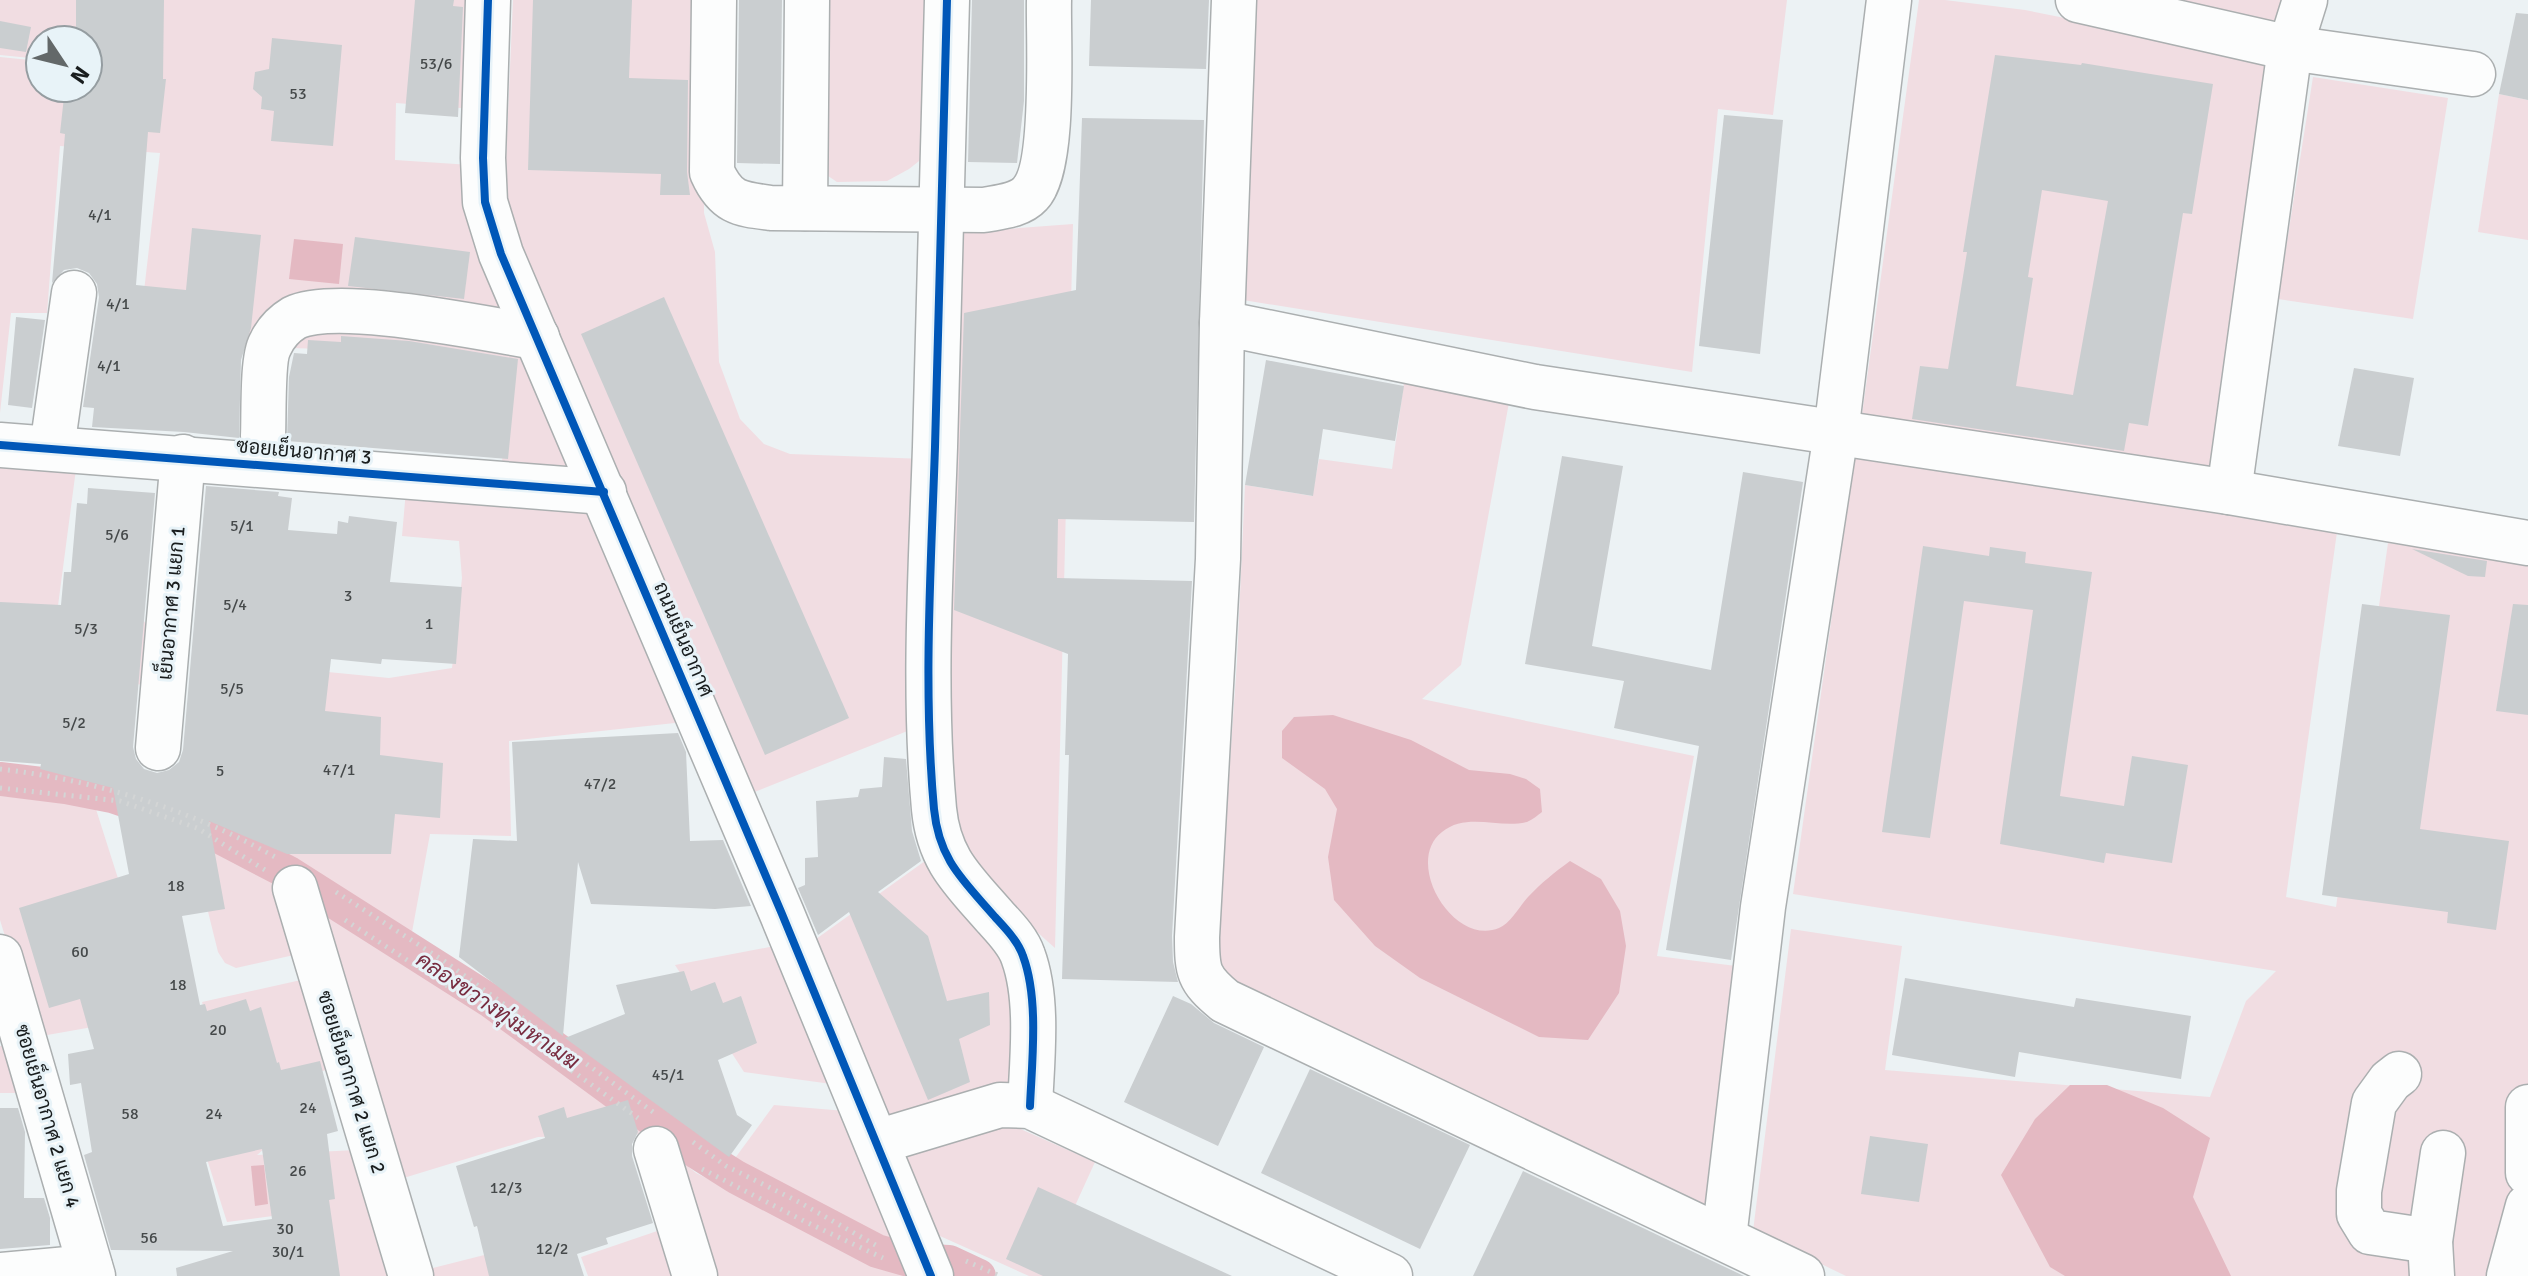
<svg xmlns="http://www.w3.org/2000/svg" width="2528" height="1276" font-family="Signika,Sarabun,sans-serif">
  <rect width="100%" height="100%" fill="#ecf2f4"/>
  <!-- green -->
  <g fill="#f1dde2">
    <polygon points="0,0 473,0 472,109 396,103 395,160 471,165 584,471 502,465 505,370 322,349 138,343 160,153 60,146 47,313 11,313 0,413 0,57 40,61 40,88 88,88 88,40 40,40 40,59 0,55"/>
    <polygon points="513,0 705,0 704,213 715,252 719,362 740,419 764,444 790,454 925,459 920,726 752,793 504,205"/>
    <polygon points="820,0 935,0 933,150 909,169 887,181 837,182 818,169"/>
    <polygon points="1253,0 1787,0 1773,115 1718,109 1692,372 1243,300"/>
    <polygon points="1919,0 1945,0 2025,10 2276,60 2219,476 1861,422"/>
    <polygon points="2144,0 2284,0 2271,28"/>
    <polygon points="2313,77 2448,98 2413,319 2278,299"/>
    <polygon points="2499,94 2528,100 2528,240 2478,232"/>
    <polygon points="1073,224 1055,948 956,860 939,829 954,233"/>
    <polygon points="1404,382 1510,397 1461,665 1422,699 1694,756 1657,956 1736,966 1708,1211 1239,994 1216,962 1237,661 1245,485 1312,496 1319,459 1392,469"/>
    <polygon points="1854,458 2337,532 2286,897 2336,907 2388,543 2528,562 2528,1276 1846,1276 1753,1231 1791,929 1902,946 1885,1070 2210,1097 2246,1001 2276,971 1793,894"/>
    <polygon points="0,462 76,469 56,621 141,617 157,640 148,685 47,678 0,615"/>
    <polygon points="406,490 574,507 588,515 641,639 684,722 509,741 511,836 430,834 412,932 331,882 282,856 382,836 323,718 328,672 389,678 452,668 462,578 459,541 402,536"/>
    <polygon points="0,796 94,803 178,1067 132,1020 36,1037 0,920"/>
    <polygon points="178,824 214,841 272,878 294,955 236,968 225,963 218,952 196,863"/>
    <polygon points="932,856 1008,952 1017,984 1009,1124 1095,1162 1043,1276 1029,1276 931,1232 816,939"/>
    <polygon points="312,903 472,1008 581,1087 637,1123 641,1134 538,1137 397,1180"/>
    <polygon points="785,944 846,1086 744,1072 675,965"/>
    <polygon points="301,980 330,1069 300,1077 302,1116 257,1155 356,1150 395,1276 280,1276 325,1209 227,1222 180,1074 220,1066 202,1002"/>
    <polygon points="0,1046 8,1046 23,1093 0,1093"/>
    <polygon points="774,1105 857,1112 899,1253 882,1248 730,1165"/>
    <polygon points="674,1155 696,1173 904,1276 711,1276"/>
    <polygon points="666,1228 682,1276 588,1276 581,1257"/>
    <polygon points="508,1249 515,1276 427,1276 425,1270"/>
  </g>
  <!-- water -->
  <g fill="#e4b9c2">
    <polygon points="294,239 343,244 339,284 289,279"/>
    <path d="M 1333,715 L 1411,740 L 1469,770 L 1510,774 L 1526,779 L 1540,789 L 1542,812 C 1538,815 1532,820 1527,822 C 1499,829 1467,812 1442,832 C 1403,862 1453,947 1499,928 C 1510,924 1520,906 1528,897 C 1541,883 1555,872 1570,861 L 1601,879 L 1620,911 L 1626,946 L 1619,993 L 1588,1040 L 1539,1037 L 1420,978 L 1375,946 L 1334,900 L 1328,857 L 1337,809 L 1325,789 L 1282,758 L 1282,731 L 1294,717 Z"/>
    <polygon points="2070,1085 2107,1085 2163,1108 2210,1138 2193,1197 2231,1276 2065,1276 2050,1267 2001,1175 2035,1119"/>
    <polygon points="264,1165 268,1204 255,1206 251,1166"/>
  </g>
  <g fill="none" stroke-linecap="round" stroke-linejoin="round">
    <!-- canal -->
    <polyline stroke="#e4b9c2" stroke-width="34" points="0,779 66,787 112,796 197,825 289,873 492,1002 698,1153 736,1177 877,1251 909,1260 949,1262 979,1276"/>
  </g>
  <!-- building -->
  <g fill="#caced0" fill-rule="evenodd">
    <polygon points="76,0 164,0 163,79 166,79 160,133 148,132 136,285 186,290 192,228 261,235 251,328 241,360 239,438 184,432 92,427 94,408 83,407 99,297 97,284 89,273 77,268 64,270 52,283 65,134 60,133 65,88 88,88 88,40 76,40"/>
    <polygon points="415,0 454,0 453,6 463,7 458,117 405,113"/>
    <polygon points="533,0 632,0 629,78 688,80 687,172 690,195 660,195 661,174 528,170"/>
    <polygon points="739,0 782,0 780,164 737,163"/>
    <polygon points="972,0 1024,0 1024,101 1017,163 968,162"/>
    <polygon points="1091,0 1209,0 1206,69 1089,66"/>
    <polygon points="2516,13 2528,14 2528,100 2499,94"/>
    <polygon points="0,21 31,27 26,52 0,48"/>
    <polygon points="272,38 342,45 333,146 271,141 274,111 261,109 262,97 253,89 255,72 269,69"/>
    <path d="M 1995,55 L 2081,65 L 2082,63 L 2213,84 L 2192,214 L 2183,213 L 2148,426 L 2129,423 L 2124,451 L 1912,419 L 1920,366 L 1948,369 L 1967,252 L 1963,252 ZM 2042,190 L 2108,201 L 2073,395 L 2016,386 L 2033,278 L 2028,277 Z"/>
    <polygon points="1724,115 1783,120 1760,354 1699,346"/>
    <polygon points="1082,118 1204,120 1194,522 1058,519 1057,578 1192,581 1172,936 1173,962 1178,982 1062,979 1069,755 1065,755 1068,654 954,610 964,313 1076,290"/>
    <polygon points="355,237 470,252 464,299 348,286"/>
    <polygon points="664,297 849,718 765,755 581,334"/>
    <polygon points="16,317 45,320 32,408 8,405"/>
    <polygon points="341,336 409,341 518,359 508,459 287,441 289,377 294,353 307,354 308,340 341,342"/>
    <polygon points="1266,360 1404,386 1395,441 1323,429 1313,496 1245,485"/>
    <polygon points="2354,368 2414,378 2400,456 2338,446"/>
    <polygon points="1562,456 1623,466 1592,646 1711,670 1743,472 1803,482 1731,960 1666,950 1699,746 1614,728 1624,681 1525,664"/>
    <path d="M 206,486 L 279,492 L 278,496 L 292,498 L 288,530 L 337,534 L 338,521 L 348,523 L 349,516 L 397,522 L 390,582 L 462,587 L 456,664 L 382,659 L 381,664 L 331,659 L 325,711 L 381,717 L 380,755 L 443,763 L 440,818 L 395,814 L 391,854 L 287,854 L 209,821 L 225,909 L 182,916 L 200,1005 L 205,1004 L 207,1011 L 246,999 L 250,1011 L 261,1007 L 277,1063 L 279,1062 L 281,1070 L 320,1061 L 338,1131 L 327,1134 L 335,1199 L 329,1200 L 340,1276 L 177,1276 L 176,1268 L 233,1251 L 111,1250 L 84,1155 L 92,1152 L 81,1083 L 70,1085 L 68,1054 L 94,1049 L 80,999 L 49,1008 L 19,908 L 129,874 L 113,788 L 40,769 L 41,764 L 0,761 L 0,602 L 61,605 L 64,572 L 71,572 L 77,503 L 87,504 L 88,488 L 155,493 L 133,747 L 136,759 L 144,769 L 157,773 L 169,770 L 179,762 L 183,750 ZM 262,1149 L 272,1219 L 223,1226 L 206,1162 Z"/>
    <polygon points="1923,546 1989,556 1990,547 2026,552 2025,563 2092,572 2060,796 2124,806 2132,756 2188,765 2172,863 2106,853 2104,863 2000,844 2033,610 1964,601 1930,838 1882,832"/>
    <polygon points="2412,549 2487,561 2485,577 2468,576"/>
    <polygon points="2362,604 2450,615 2420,829 2509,841 2496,930 2447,923 2448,912 2322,895"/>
    <polygon points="2513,604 2528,605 2528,715 2496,711"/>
    <polygon points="678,733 686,752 690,841 723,840 751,906 715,909 591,904 578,862 563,1036 459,957 473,839 517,841 512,742"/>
    <polygon points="884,757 906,759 912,831 921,861 878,892 928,936 947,1001 989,992 990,1025 959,1039 970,1082 928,1100 849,912 818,935 798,888 805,885 805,858 818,857 816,801 858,797 860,789 882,787"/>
    <polygon points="684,971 691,991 715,982 723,1003 741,996 757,1043 718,1060 737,1115 752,1125 729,1157 565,1038 625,1014 616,985"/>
    <polygon points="1905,978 2074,1007 2076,998 2191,1016 2181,1079 2019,1052 2015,1077 1892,1055"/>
    <polygon points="1173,996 1191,1004 1214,1023 1264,1047 1218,1146 1124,1102"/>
    <polygon points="1310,1069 1470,1145 1420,1249 1261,1173"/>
    <polygon points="628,1100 638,1132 632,1144 632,1156 653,1223 606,1238 608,1244 577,1254 584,1276 489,1276 477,1226 474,1227 456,1166 545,1138 538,1116 564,1107 567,1118"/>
    <polygon points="0,1108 18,1108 25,1132 24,1198 44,1198 50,1218 50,1245 0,1249"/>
    <polygon points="1870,1136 1928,1144 1919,1202 1861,1194"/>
    <polygon points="1523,1171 1744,1276 1473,1276"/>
    <polygon points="1038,1187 1232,1276 1043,1276 1006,1259"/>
  </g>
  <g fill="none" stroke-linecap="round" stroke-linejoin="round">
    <defs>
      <g id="minor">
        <polyline points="488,0 483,158 485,202 501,254 782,914 931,1276"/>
        <path d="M 714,0 L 712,172 C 726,203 739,204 771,208 L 984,210 C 999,207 1019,206 1030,194 C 1056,167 1048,40 1049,0"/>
        <path d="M 947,0 C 944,149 940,298 935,447 C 931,568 923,689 934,809 C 939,860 963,880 995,917 C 1005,928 1018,941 1023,956 C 1039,999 1032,1060 1030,1106"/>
        <polyline points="2078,0 2290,48 2473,74"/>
        <polyline points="805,208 807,0"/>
        <polyline points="1222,323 1234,0"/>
        <path d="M 263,436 C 264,417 262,359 270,345 C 275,334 284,324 294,318 C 338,297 484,329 537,337"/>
        <polyline points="0,445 604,492"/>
        <polyline points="52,448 74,293"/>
        <polyline points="2229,492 2290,48 2305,0"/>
        <polyline points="158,748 183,457"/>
        <polyline points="295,888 411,1276"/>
        <polyline points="0,957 93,1276"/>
        <polyline points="2399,1074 2390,1081 2374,1103 2359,1191 2359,1214 2370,1232 2430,1241"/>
        <polyline points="2528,1107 2528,1173"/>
        <polyline points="877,1142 1000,1105 1030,1106 1390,1276"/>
        <polyline points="656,1149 695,1276"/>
        <polyline points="1724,1238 1763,907 1836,433 1889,0"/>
        <polyline points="0,1275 90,1267"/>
        <path d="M 1802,1276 L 1225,1001 C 1198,979 1197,971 1197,937 L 1218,559 L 1222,323 L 1535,387 L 2229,492 L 2528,543"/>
        <polyline points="2432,1276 2430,1241 2443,1153"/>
        <polyline points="2509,1276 2528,1206"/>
      </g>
    </defs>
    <!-- minor casing -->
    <use href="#minor" stroke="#abafb0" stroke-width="47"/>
    <!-- path -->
    <g stroke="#d3d5d5" stroke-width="5" stroke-dasharray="2 6" stroke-linecap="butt">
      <path d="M 0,769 C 95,780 192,810 275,857"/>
      <polyline points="0,788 120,801 197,828 265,870"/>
      <polyline points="336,892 444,961 653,1112"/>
      <polyline points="345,920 508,1025 638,1118"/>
      <polyline points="693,1142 726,1166 797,1201 879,1247"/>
      <polyline points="702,1169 806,1222 883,1258"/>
      <polyline points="966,1261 1000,1276"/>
    </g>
    <!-- minor -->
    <use href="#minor" stroke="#fcfdfd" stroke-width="44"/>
    <defs>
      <g id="cycleway">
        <polyline points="488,0 483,158 485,202 501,254 782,914 931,1276"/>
        <path d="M 947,0 C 944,149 940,298 935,447 C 931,568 923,689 934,809 C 939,860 963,880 995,917 C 1005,928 1018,941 1023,956 C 1039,999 1032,1060 1030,1106"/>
        <polyline points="0,445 604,492"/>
      </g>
    </defs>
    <!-- cycleway casing -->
    <use href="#cycleway" stroke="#e8f3f8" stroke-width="13"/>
    <!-- cycleway -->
    <use href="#cycleway" stroke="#0057b8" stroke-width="8"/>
  </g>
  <g text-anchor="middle" stroke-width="6" stroke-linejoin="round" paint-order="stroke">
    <!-- number labels -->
    <g font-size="16" fill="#45494a">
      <text x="436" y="69">53/6</text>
      <text x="298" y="99">53</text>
      <text x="100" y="220">4/1</text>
      <text x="118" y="309">4/1</text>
      <text x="109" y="371">4/1</text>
      <text x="242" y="531">5/1</text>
      <text x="117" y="540">5/6</text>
      <text x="348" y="601">3</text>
      <text x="235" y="610">5/4</text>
      <text x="429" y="629">1</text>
      <text x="86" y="634">5/3</text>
      <text x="232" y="694">5/5</text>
      <text x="74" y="728">5/2</text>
      <text x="339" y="775">47/1</text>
      <text x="220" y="776">5</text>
      <text x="600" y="789">47/2</text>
      <text x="176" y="891">18</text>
      <text x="80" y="957">60</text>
      <text x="178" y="990">18</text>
      <text x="218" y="1035">20</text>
      <text x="668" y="1080">45/1</text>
      <text x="308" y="1113">24</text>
      <text x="130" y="1119">58</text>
      <text x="214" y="1119">24</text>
      <text x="298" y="1176">26</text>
      <text x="506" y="1193">12/3</text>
      <text x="285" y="1234">30</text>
      <text x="149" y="1243">56</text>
      <text x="552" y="1254">12/2</text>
      <text x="288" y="1257">30/1</text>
    </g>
    <!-- street labels -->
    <g font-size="20" fill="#191d1e" stroke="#e8f3f8">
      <text transform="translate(304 451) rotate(5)" y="7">ซอยเย็นอากาศ 3</text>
      <text transform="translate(171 603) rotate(-85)" y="7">เย็นอากาศ 3 แยก 1</text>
      <text transform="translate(684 639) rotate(67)" y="7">ถนนเย็นอากาศ</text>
      <text transform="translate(352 1082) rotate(73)" y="7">ซอยเย็นอากาศ 2 แยก 2</text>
      <text transform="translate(48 1116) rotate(74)" y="7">ซอยเย็นอากาศ 2 แยก 4</text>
    </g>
    <!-- water labels -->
    <g font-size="22" font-style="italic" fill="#782c40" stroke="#e8f3f8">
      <text transform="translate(498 1010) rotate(34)" y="8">คลองขวางทุ่งมหาเมฆ</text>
    </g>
  </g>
  <!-- north arrow -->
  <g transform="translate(64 64) rotate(125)"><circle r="38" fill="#e8f3f8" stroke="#959da1" stroke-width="2"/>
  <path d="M0-6L14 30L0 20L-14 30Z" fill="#636869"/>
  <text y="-12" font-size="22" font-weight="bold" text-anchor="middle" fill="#191d1e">N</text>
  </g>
</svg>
